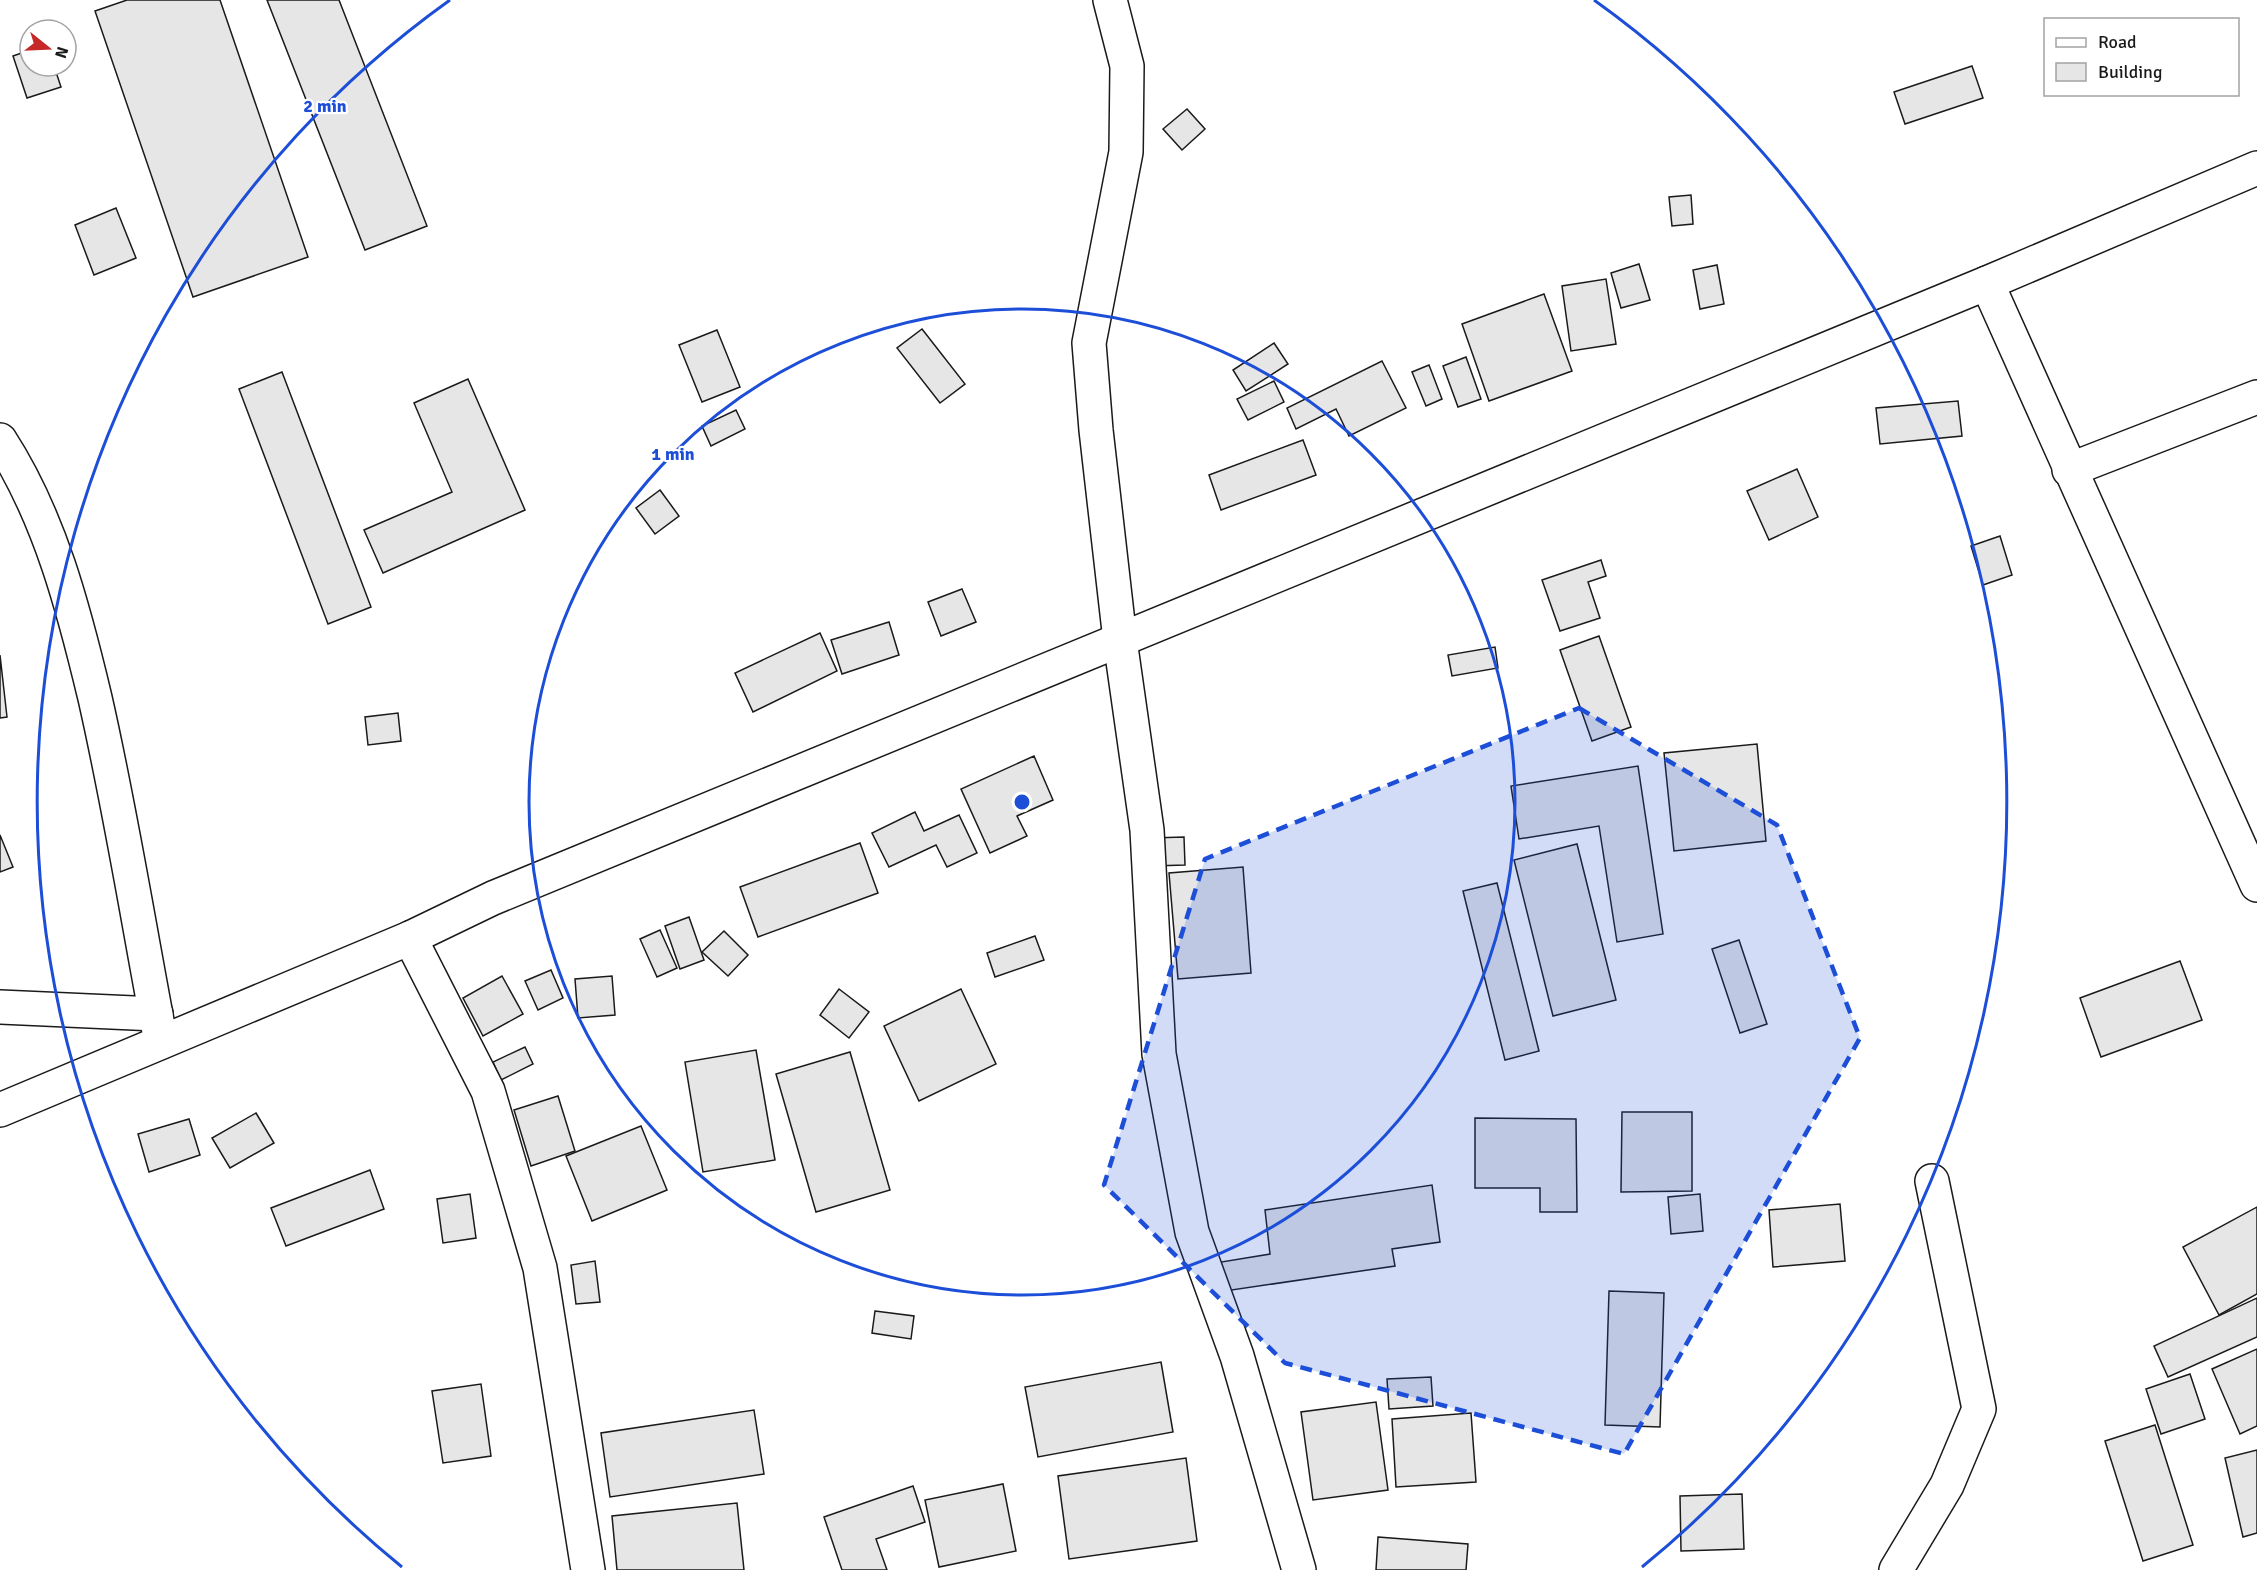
<svg xmlns="http://www.w3.org/2000/svg" width="2257" height="1570" font-family="Signika,sans-serif">
  <rect width="100%" height="100%" fill="#fff"/>
  <!-- building -->
  <g fill="#e6e6e6" stroke="#1a1a1a" stroke-width="1.5">
    <polygon points="127,0 220,0 308,257 193,297 95,11"/>
    <polygon points="267,0 339,0 427,226 365,250"/>
    <polygon points="30,50 30,66 54,66 61,87 27,98 13,56"/>
    <polygon points="1972,66 1983,98 1905,124 1894,92"/>
    <polygon points="1187,109 1205,129 1182,150 1163,129"/>
    <polygon points="1691,195 1693,224 1672,226 1669,197"/>
    <polygon points="116,208 136,258 94,275 75,225"/>
    <polygon points="1639,264 1650,300 1621,308 1611,273"/>
    <polygon points="1717,265 1724,304 1700,309 1693,270"/>
    <polygon points="1606,279 1616,344 1571,351 1562,286"/>
    <polygon points="1544,294 1572,371 1489,401 1462,324"/>
    <polygon points="922,329 965,384 940,403 897,348"/>
    <polygon points="717,330 740,387 702,402 679,345"/>
    <polygon points="1274,343 1288,364 1246,391 1233,370"/>
    <polygon points="1466,357 1481,399 1458,407 1443,366"/>
    <polygon points="1382,361 1406,408 1349,436 1336,409 1296,429 1287,408"/>
    <polygon points="1429,365 1442,399 1426,406 1412,372"/>
    <polygon points="282,372 371,607 328,624 239,389"/>
    <polygon points="468,379 525,510 383,573 364,530 452,492 414,403"/>
    <polygon points="1274,381 1284,402 1248,420 1237,399"/>
    <polygon points="1958,401 1962,436 1880,444 1876,408"/>
    <polygon points="736,410 745,429 711,446 702,426"/>
    <polygon points="1303,440 1316,475 1221,510 1209,475"/>
    <polygon points="1797,469 1818,517 1769,540 1747,491"/>
    <polygon points="660,490 679,516 655,534 636,508"/>
    <polygon points="2000,536 2012,575 1983,585 1971,546"/>
    <polygon points="1601,560 1606,576 1588,582 1600,618 1560,631 1542,580"/>
    <polygon points="962,589 976,622 941,636 928,602"/>
    <polygon points="889,622 899,655 842,674 831,640"/>
    <polygon points="820,633 837,671 753,712 735,673"/>
    <polygon points="1599,636 1631,727 1592,741 1560,650"/>
    <polygon points="1495,647 1498,668 1452,676 1448,655"/>
    <polygon points="0,655 7,717 0,718"/>
    <polygon points="398,713 401,741 368,745 365,717"/>
    <polygon points="1757,744 1766,841 1674,851 1664,753"/>
    <polygon points="1034,756 1053,800 1017,816 1027,836 990,853 961,789"/>
    <polygon points="1638,766 1663,934 1617,942 1599,826 1519,839 1511,786"/>
    <polygon points="915,812 924,831 959,815 977,853 947,867 936,845 889,867 872,833"/>
    <polygon points="0,835 13,867 0,872"/>
    <polygon points="1184,837 1185,865 1152,866 1151,838"/>
    <polygon points="860,843 878,893 758,937 740,887"/>
    <polygon points="1577,844 1616,1000 1553,1016 1514,860"/>
    <polygon points="1243,867 1251,973 1178,979 1169,873"/>
    <polygon points="1497,883 1539,1051 1505,1060 1463,891"/>
    <polygon points="689,917 704,960 680,969 665,926"/>
    <polygon points="660,930 677,968 657,977 640,939"/>
    <polygon points="724,931 748,955 728,976 702,952"/>
    <polygon points="1035,936 1044,960 995,977 987,953"/>
    <polygon points="1739,940 1767,1024 1740,1033 1712,949"/>
    <polygon points="2180,961 2202,1020 2101,1057 2080,998"/>
    <polygon points="551,970 563,998 538,1010 525,981"/>
    <polygon points="502,976 523,1014 483,1036 463,998"/>
    <polygon points="612,976 615,1015 578,1018 575,979"/>
    <polygon points="839,989 869,1012 849,1038 820,1015"/>
    <polygon points="961,989 996,1064 919,1101 884,1026"/>
    <polygon points="525,1047 533,1064 501,1080 493,1062"/>
    <polygon points="756,1050 775,1160 703,1172 685,1062"/>
    <polygon points="850,1052 890,1190 816,1212 776,1074"/>
    <polygon points="558,1096 575,1151 531,1166 514,1110"/>
    <polygon points="1622,1112 1692,1112 1692,1191 1621,1192"/>
    <polygon points="256,1113 274,1143 230,1168 212,1138"/>
    <polygon points="1475,1118 1576,1119 1577,1212 1540,1212 1540,1188 1475,1188"/>
    <polygon points="189,1119 200,1155 149,1172 138,1134"/>
    <polygon points="641,1126 667,1190 592,1221 566,1156"/>
    <polygon points="370,1170 384,1209 286,1246 271,1208"/>
    <polygon points="1432,1185 1440,1242 1392,1249 1395,1266 1225,1291 1221,1262 1270,1254 1265,1210"/>
    <polygon points="470,1194 476,1238 443,1243 437,1199"/>
    <polygon points="1700,1194 1703,1231 1671,1234 1668,1197"/>
    <polygon points="1840,1204 1845,1261 1773,1267 1769,1210"/>
    <polygon points="2257,1207 2257,1294 2219,1315 2183,1247"/>
    <polygon points="595,1261 600,1302 576,1304 571,1265"/>
    <polygon points="1609,1291 1664,1293 1660,1427 1605,1425"/>
    <polygon points="2257,1298 2257,1337 2168,1377 2154,1346"/>
    <polygon points="875,1311 914,1316 911,1339 872,1333"/>
    <polygon points="2257,1349 2257,1426 2240,1434 2212,1369"/>
    <polygon points="1161,1362 1173,1432 1038,1457 1025,1387"/>
    <polygon points="2190,1374 2205,1419 2161,1434 2146,1389"/>
    <polygon points="1431,1377 1433,1406 1389,1409 1387,1379"/>
    <polygon points="481,1384 491,1456 443,1463 432,1391"/>
    <polygon points="1376,1402 1388,1490 1313,1500 1301,1412"/>
    <polygon points="754,1410 764,1474 610,1497 601,1433"/>
    <polygon points="1471,1413 1476,1482 1396,1487 1392,1419"/>
    <polygon points="2155,1425 2193,1545 2143,1561 2105,1441"/>
    <polygon points="2257,1450 2257,1533 2243,1537 2225,1458"/>
    <polygon points="1186,1458 1197,1541 1069,1559 1058,1476"/>
    <polygon points="1003,1484 1016,1551 939,1567 925,1500"/>
    <polygon points="913,1486 925,1522 876,1539 887,1570 842,1570 824,1517"/>
    <polygon points="1742,1494 1744,1549 1681,1551 1680,1496"/>
    <polygon points="737,1503 744,1570 617,1570 612,1516"/>
    <polygon points="1378,1537 1468,1544 1466,1570 1376,1570"/>
  </g>
  <g fill="none" stroke-linecap="round" stroke-linejoin="round">
    <defs>
      <g id="minor">
        <polyline points="1110,0 1127,66 1126,152 1089,343 1096,430 1120,640 1147,830 1159,1054 1192,1232 1237,1356 1299,1570"/>
        <polyline points="1987,283 2257,885"/>
        <path d="M 0,440 C 50,517 74,610 95,698 C 121,812 139,927 161,1042"/>
        <polyline points="2069,470 2257,397"/>
        <polyline points="410,938 488,1091 540,1268 588,1570"/>
        <polyline points="0,1007 156,1014"/>
        <polyline points="1896,1570 1947,1485 1979,1409 1932,1181"/>
      </g>
      <polyline id="primary" points="0,1110 410,938 493,898 1987,283 2257,168"/>
    </defs>
    <!-- minor casing -->
    <use href="#minor" stroke="#1a1a1a" stroke-width="36"/>
    <!-- primary casing -->
    <use href="#primary" stroke="#1a1a1a" stroke-width="36"/>
    <!-- minor -->
    <use href="#minor" stroke="#fff" stroke-width="33"/>
    <!-- primary -->
    <use href="#primary" stroke="#fff" stroke-width="33"/>
  </g>
  <!-- marked area -->
  <path fill="#1d4ed8" fill-opacity="0.2" stroke="#1d4ed8" stroke-width="4.5" stroke-dasharray="12 8" stroke-linejoin="round" d="M 1579,708 L 1777,825 L 1860,1038 L 1624,1454 L 1285,1363 L 1104,1185 L 1205,859 Z"/>
  <!-- distance rings -->
  <g fill="none" stroke="#1d4ed8" stroke-width="3">
    <circle cx="1022" cy="802" r="493"/>
    <path d="M402 1567A985 985 0 0 1 450 0M1594 0A985 985 0 0 1 1642 1567"/>
  </g>
  <circle cx="1022" cy="802" r="9" fill="#1d4ed8" stroke="#fff" stroke-width="3"/>
  <g font-size="18" text-anchor="middle" font-weight="bold" fill="#1d4ed8" stroke="#fff" stroke-width="4.5" stroke-linejoin="round" paint-order="stroke">
    <text x="325" y="112">2 min</text>
    <text x="673" y="460">1 min</text>
  </g>
  <!-- legend -->
  <rect x="2044" y="18" width="195" height="78" fill="#ffffff" stroke="#a3a3a3" stroke-width="1.5"/>
  <rect x="2056" y="38" width="30" height="9" fill="#ffffff" stroke="#a3a3a3" stroke-width="1.5"/>
  <text x="2098" y="48" font-size="18" fill="#1a1a1a">Road</text>
  <rect x="2056" y="63" width="30" height="18" fill="#e6e6e6" stroke="#a3a3a3" stroke-width="1.5"/>
  <text x="2098" y="78" font-size="18" fill="#1a1a1a">Building</text>
  <!-- north arrow -->
  <g transform="translate(48 48) rotate(108)"><circle r="28" fill="#ffffff" stroke="#a3a3a3" stroke-width="1.5"/>
  <path d="M0-4.5L10 22L0 15L-10 22Z" fill="#c62828"/>
  <text y="-9" font-size="16" font-weight="bold" text-anchor="middle" fill="#1a1a1a">N</text>
  </g>
</svg>
